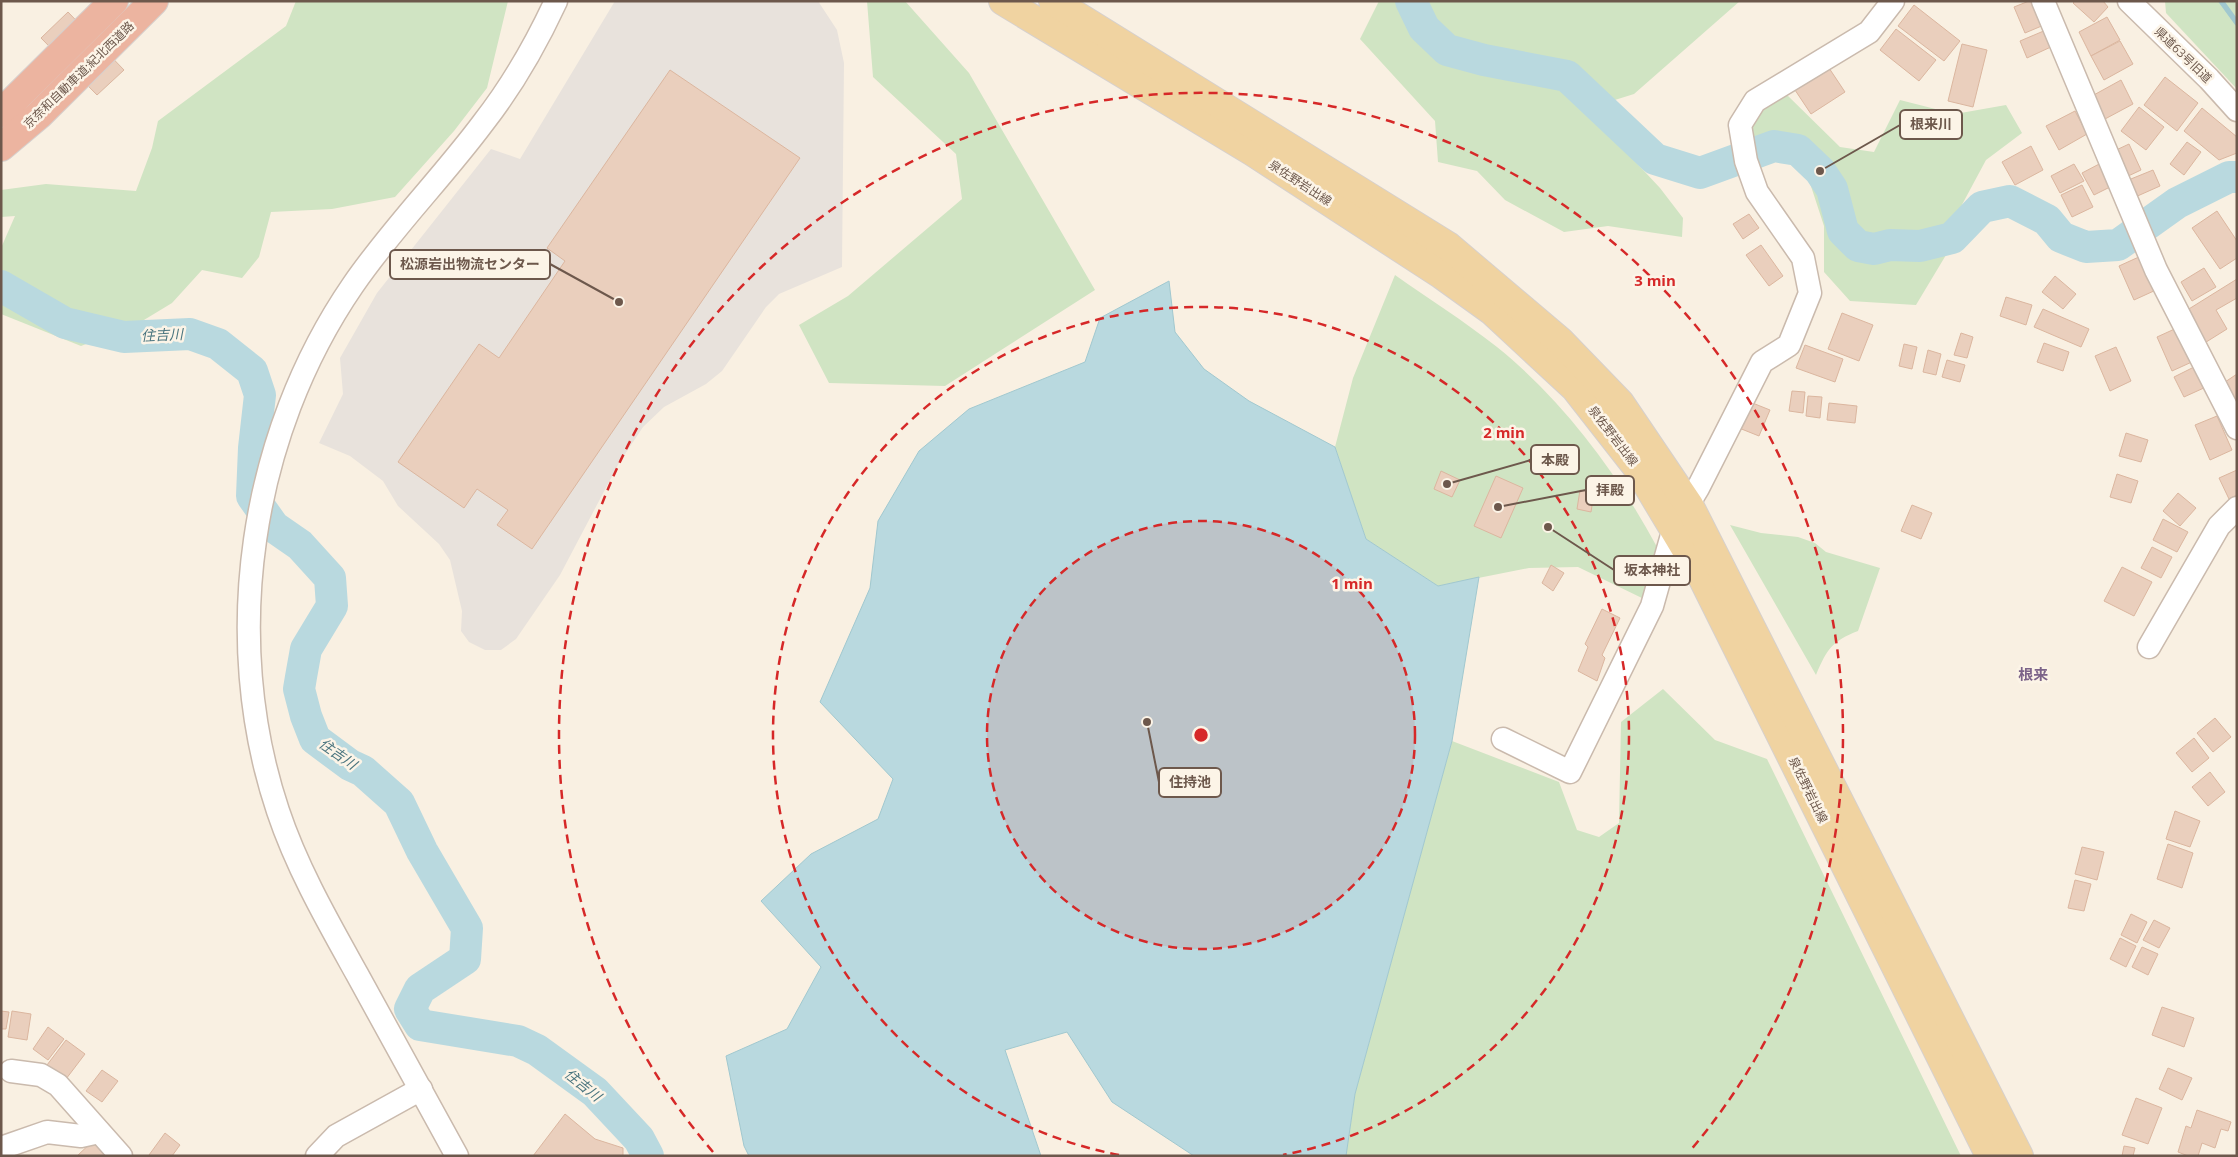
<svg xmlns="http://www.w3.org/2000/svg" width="2238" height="1157" font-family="'Open Sans','Noto Sans JP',sans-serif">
  <rect width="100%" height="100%" fill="#f9f0e2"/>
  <!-- industrial -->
  <polygon fill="#e8e2dc" points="615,1 818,1 837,30 844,63 842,267 779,294 766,307 722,371 706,384 664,407 643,427 619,463 560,575 516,639 501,650 485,650 469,642 461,631 462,611 450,560 439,544 398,506 383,481 350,456 319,443 343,394 340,358 377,293 491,149 520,159"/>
  <!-- green -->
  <g fill="#d0e4c3">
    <polygon points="296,1 508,1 487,88 454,131 395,197 332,209 271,212 259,257 242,278 202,270 172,303 139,323 81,346 1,314 1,248 15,216 1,217 1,190 46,184 136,191 152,148 158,121 286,26"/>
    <polygon points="867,1 905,1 969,73 1095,290 945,386 829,383 799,325 848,296 962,199 956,154 873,77"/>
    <polygon points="1379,1 1740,1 1634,94 1586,109 1660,188 1683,218 1682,237 1608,226 1564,232 1505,200 1477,171 1438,162 1435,121 1360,39"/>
    <polygon points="2165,1 2237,1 2237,89 2166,13"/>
    <polygon points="1785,93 1840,147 1874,152 1900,100 1955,114 2006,105 2022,133 1986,160 1957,214 1949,250 1916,305 1850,301 1824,272 1824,226 1807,174 1750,138 1751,120"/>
    <path d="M 1395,275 C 1429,299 1464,321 1497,347 C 1563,400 1617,473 1657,547 L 1644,599 L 1578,567 L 1529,568 L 1438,586 L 1366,539 L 1335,447 L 1353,378 Z"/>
    <path d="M 1730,525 L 1761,533 L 1798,537 L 1815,543 L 1826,552 L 1880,568 L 1858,631 C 1832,641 1827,649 1816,675 Z"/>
    <polygon points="1663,689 1715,740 1767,759 1961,1156 1346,1156 1355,1094 1452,741 1559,782 1577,830 1599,837 1619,823 1621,722"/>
  </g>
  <!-- water -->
  <polygon fill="#b9d9df" stroke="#a1c8cf" points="1169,281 1175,332 1204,369 1249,401 1335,447 1366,539 1438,586 1479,577 1452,741 1355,1094 1346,1156 1194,1156 1112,1102 1067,1032 1005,1050 1041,1156 749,1156 744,1146 726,1056 787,1029 821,967 761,901 811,854 878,819 893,779 820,702 870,588 878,521 919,451 969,409 1085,362 1100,318"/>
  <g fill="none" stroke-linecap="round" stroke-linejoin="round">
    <!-- stream -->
    <polyline stroke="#a1c8cf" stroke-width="5.5" points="2221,1 2237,23"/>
    <!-- river -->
    <g stroke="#b9d9df" stroke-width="32">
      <polyline points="1411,1 1424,28 1447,50 1484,60 1567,76 1655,159 1700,173 1774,146 1798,150 1820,171 1832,189 1843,231 1858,246 1874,249 1890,245 1920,246 1952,238 1982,207 2010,201 2047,220 2061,237 2086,247 2118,245 2177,203 2229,177 2237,177"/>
      <polyline points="1,286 65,323 124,337 190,334 218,344 252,371 260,395 254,448 252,496 274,527 300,545 330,578 332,606 306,649 301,677 299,689 306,716 315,739 350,765 363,771 399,803 422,851 467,928 465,959 420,989 410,1009 420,1025 518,1041 537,1050 595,1092 639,1139 648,1156"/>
    </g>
  </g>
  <!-- building -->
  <g fill="#eacfbd" stroke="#dbb69f">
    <polygon points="2029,1 2034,1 2044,25 2025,33 2014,7"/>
    <polygon points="2075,1 2103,1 2108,7 2094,22 2073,3"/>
    <polygon points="1914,5 1960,41 1944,61 1898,26"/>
    <polygon points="68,12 124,70 97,95 41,38"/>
    <polygon points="2107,17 2120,40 2091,56 2079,32"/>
    <polygon points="1896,29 1936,60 1919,81 1880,50"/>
    <polygon points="2046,30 2053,46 2027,58 2020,41"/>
    <polygon points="2120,41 2133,64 2104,80 2091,56"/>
    <polygon points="1962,44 1987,50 1973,107 1948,101"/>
    <polygon points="1829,68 1845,92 1811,114 1795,90"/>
    <polygon points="670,70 800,158 532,549 497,525 508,510 477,489 464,508 398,462 479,344 499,358 565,261 547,248"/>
    <polygon points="2165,77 2198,103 2177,131 2144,105"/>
    <polygon points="2121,80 2133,104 2105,119 2092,96"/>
    <polygon points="2139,107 2164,127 2146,150 2121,131"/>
    <polygon points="2202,108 2237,137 2237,153 2219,160 2184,131"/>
    <polygon points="2075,111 2087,134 2059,150 2046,126"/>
    <polygon points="2187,142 2201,152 2184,175 2170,164"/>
    <polygon points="2129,144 2141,170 2124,178 2112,152"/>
    <polygon points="2031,146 2043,170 2015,185 2002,162"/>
    <polygon points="2103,162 2114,185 2094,195 2082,173"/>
    <polygon points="2074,164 2084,181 2060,193 2051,176"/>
    <polygon points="2153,170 2160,186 2133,198 2126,181"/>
    <polygon points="2082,185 2093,207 2072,217 2061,195"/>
    <polygon points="2217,211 2237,241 2237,258 2220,269 2192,228"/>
    <polygon points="1749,214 1759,228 1743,239 1733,224"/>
    <polygon points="1761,245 1783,276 1769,286 1746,255"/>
    <polygon points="2141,256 2156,290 2134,300 2119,266"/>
    <polygon points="2204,268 2216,287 2192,301 2181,282"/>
    <polygon points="2055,276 2076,294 2063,309 2042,292"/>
    <polygon points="2237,279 2237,298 2216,310 2227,329 2203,344 2184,312"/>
    <polygon points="2006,297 2032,305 2026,325 2000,316"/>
    <polygon points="2043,309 2089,329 2081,347 2034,327"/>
    <polygon points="1842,313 1873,325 1859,361 1828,349"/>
    <polygon points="2179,327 2194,361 2172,371 2157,337"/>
    <polygon points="1961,333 1973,337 1967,358 1954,355"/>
    <polygon points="2044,343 2069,352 2063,371 2037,362"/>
    <polygon points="1904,344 1917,347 1912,369 1899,366"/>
    <polygon points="1805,345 1843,359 1835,382 1796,368"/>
    <polygon points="2116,347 2131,381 2110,391 2095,356"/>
    <polygon points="1928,350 1941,354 1936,375 1923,372"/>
    <polygon points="1947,360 1965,365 1960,382 1942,377"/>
    <polygon points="2196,366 2206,387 2184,397 2174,377"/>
    <polygon points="2237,374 2237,401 2234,403 2222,384"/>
    <polygon points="1792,391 1805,392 1803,413 1789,411"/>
    <polygon points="1808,396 1822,397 1820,418 1806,416"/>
    <polygon points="1750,402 1770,410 1759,436 1739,428"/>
    <polygon points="1829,403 1857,406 1855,423 1827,420"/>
    <polygon points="2217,416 2232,450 2210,460 2195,425"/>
    <polygon points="2126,433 2148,440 2141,462 2119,456"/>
    <polygon points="2237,470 2237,495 2229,499 2219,478"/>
    <polygon points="1441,471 1460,480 1452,497 1434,489"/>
    <polygon points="2117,474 2138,481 2131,503 2110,497"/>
    <polygon points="1496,476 1523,488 1501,538 1474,526"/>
    <polygon points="1580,490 1594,493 1591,512 1577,509"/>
    <polygon points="2178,493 2196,508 2180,526 2163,511"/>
    <polygon points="1912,505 1932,513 1921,539 1901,531"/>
    <polygon points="2163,519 2188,532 2177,552 2153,540"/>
    <polygon points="2152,547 2172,557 2161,578 2141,568"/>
    <polygon points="1551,565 1564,573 1553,591 1542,583"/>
    <polygon points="2122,567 2152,582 2134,616 2104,601"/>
    <polygon points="1602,609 1620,618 1602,655 1605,658 1597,681 1578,671 1588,647 1585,644"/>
    <polygon points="2215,718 2231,737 2213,752 2197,733"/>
    <polygon points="2194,738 2209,758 2192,772 2176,753"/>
    <polygon points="2210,772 2225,792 2208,806 2192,787"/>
    <polygon points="2175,811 2200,821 2190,847 2166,839"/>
    <polygon points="2168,844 2193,853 2182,888 2157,879"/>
    <polygon points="2082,847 2104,852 2097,880 2075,874"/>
    <polygon points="2075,880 2091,884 2084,911 2068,908"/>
    <polygon points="2131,914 2147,922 2137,943 2121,935"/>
    <polygon points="2154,920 2170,928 2159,948 2143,940"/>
    <polygon points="2120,938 2136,946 2126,967 2110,959"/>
    <polygon points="2142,947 2158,954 2148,975 2132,967"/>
    <polygon points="2162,1007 2194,1018 2184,1047 2152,1035"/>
    <polygon points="1,1011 9,1012 6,1029 1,1029"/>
    <polygon points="12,1011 31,1014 27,1040 8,1037"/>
    <polygon points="48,1027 64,1039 48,1060 33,1049"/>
    <polygon points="66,1040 85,1054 66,1079 47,1065"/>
    <polygon points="2168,1068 2192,1078 2182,1100 2159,1089"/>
    <polygon points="102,1070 118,1081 102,1102 86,1091"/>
    <polygon points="2136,1098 2162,1108 2148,1144 2122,1135"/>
    <polygon points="2197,1110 2231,1122 2228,1131 2221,1129 2215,1148 2202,1143 2198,1156 2188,1156 2178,1152 2186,1126 2191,1128"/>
    <polygon points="565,1114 595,1139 623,1148 623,1156 533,1156"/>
    <polygon points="165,1133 180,1145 172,1156 151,1156 149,1155"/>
    <polygon points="94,1140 109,1156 77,1156"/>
    <polygon points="2124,1146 2135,1148 2133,1156 2122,1156"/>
  </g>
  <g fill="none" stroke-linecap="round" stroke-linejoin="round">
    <defs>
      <g id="minor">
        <polyline points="2043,1 2156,270 2237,428"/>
        <polyline points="2129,1 2209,79 2237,110"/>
        <polyline points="2149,647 2219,526 2237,508"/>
        <polyline points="1503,739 1570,772 1652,606 1674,528 1698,488 1762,362 1789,345 1810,293 1803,258 1757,192 1746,161 1740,125 1755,101 1869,32 1893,1"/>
        <polyline points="11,1071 41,1075 58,1085 121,1156"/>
        <polyline points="1,1148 47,1132 81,1136 99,1132"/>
        <polyline points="317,1156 336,1136 421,1089"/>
        <path d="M 457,1156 C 424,1095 390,1035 357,974 C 328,922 297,868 278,811 C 220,638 250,435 353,285 C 392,228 442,178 483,123 C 512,86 536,44 556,1"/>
      </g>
      <g id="major">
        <polyline points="1003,1 1253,152 1442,275 1492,311 1575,388 1636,466 1699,571 1990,1156"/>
        <polyline points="1053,1 1448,246 1560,341 1620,403 1689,505 2019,1156"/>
      </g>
      <g id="highway">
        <polyline points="1,113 114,1"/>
        <polyline points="1,147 39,115 154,1"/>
      </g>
    </defs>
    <!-- minor casing -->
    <use href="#minor" stroke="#cabaad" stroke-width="25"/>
    <!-- major casing -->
    <use href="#major" stroke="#d6d0cd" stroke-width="30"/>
    <!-- highway casing -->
    <use href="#highway" stroke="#d6d0cd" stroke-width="30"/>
    <!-- minor -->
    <use href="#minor" stroke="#fff" stroke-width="22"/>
    <!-- major -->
    <use href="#major" stroke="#f0d3a1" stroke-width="28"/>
    <!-- highway -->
    <use href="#highway" stroke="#ecb4a0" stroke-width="28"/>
  </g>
  <!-- distance rings -->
  <circle cx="1201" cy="735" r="214" fill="#d62828" fill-opacity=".12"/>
  <g fill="none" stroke="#d62828" stroke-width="2.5" stroke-dasharray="9 6">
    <circle cx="1201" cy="735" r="214"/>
    <path d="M1119 1155A428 428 0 1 1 1283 1155"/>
    <path d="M713 1152A642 642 0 1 1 1689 1152"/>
  </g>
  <g text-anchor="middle" stroke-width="5" stroke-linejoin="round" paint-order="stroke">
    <!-- street labels -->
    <g font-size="12" fill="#6d584c" stroke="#fcf4e7">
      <text transform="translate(2183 55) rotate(44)" y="4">県道63号旧道</text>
      <text transform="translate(79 75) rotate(-44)" y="4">京奈和自動車道;紀北西道路</text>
      <text transform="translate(1300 183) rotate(33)" y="4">泉佐野岩出線</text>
      <text transform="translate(1613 436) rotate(52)" y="4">泉佐野岩出線</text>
      <text transform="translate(1808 790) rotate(64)" y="4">泉佐野岩出線</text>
    </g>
    <!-- water labels -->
    <g font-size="14" font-style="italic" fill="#49747e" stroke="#fcf4e7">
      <text transform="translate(162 335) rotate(-3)" y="5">住吉川</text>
      <text transform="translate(338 754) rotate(35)" y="5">住吉川</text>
      <text transform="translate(583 1085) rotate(39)" y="5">住吉川</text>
    </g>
    <!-- quarter labels -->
    <g font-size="15" font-weight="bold" fill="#7c6489" stroke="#fcf4e7">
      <text x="2033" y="680">根来</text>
    </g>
  </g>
  <circle cx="1201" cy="735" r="8" fill="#d62828" stroke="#fcf4e7" stroke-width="2.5"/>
  <g font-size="15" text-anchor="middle" font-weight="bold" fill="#d62828" stroke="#fcf4e7" stroke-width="5" stroke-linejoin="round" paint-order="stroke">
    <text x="1655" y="286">3 min</text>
    <text x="1504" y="438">2 min</text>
    <text x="1352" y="589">1 min</text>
  </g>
  <!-- callouts -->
  <path fill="none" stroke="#6d584c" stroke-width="2" d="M1820 171L1900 125M619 302L550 264M1447 484L1531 460M1498 507L1586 490M1548 527L1614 570M1147 722L1159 782"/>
  <g fill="#6d584c" stroke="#fcf4e7" stroke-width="2">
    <circle cx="1820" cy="171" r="5"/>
    <circle cx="619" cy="302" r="5"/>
    <circle cx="1447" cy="484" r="5"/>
    <circle cx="1498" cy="507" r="5"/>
    <circle cx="1548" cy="527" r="5"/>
    <circle cx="1147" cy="722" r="5"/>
  </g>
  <g fill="#fcf4e7" stroke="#6d584c" stroke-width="2">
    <rect x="1900" y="110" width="62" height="29" rx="5"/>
    <rect x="390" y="250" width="160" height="29" rx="5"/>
    <rect x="1531" y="445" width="48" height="29" rx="5"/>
    <rect x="1586" y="476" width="48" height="29" rx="5"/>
    <rect x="1614" y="556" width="76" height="29" rx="5"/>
    <rect x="1159" y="768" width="62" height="29" rx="5"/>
  </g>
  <g font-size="14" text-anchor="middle" font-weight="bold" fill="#6d584c">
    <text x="1931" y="129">根来川</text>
    <text x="470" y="269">松源岩出物流センター</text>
    <text x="1555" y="465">本殿</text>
    <text x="1610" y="495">拝殿</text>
    <text x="1652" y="575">坂本神社</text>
    <text x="1190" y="787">住持池</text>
  </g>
  <!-- border -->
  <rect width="2238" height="1157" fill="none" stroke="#6d584c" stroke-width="5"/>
</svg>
